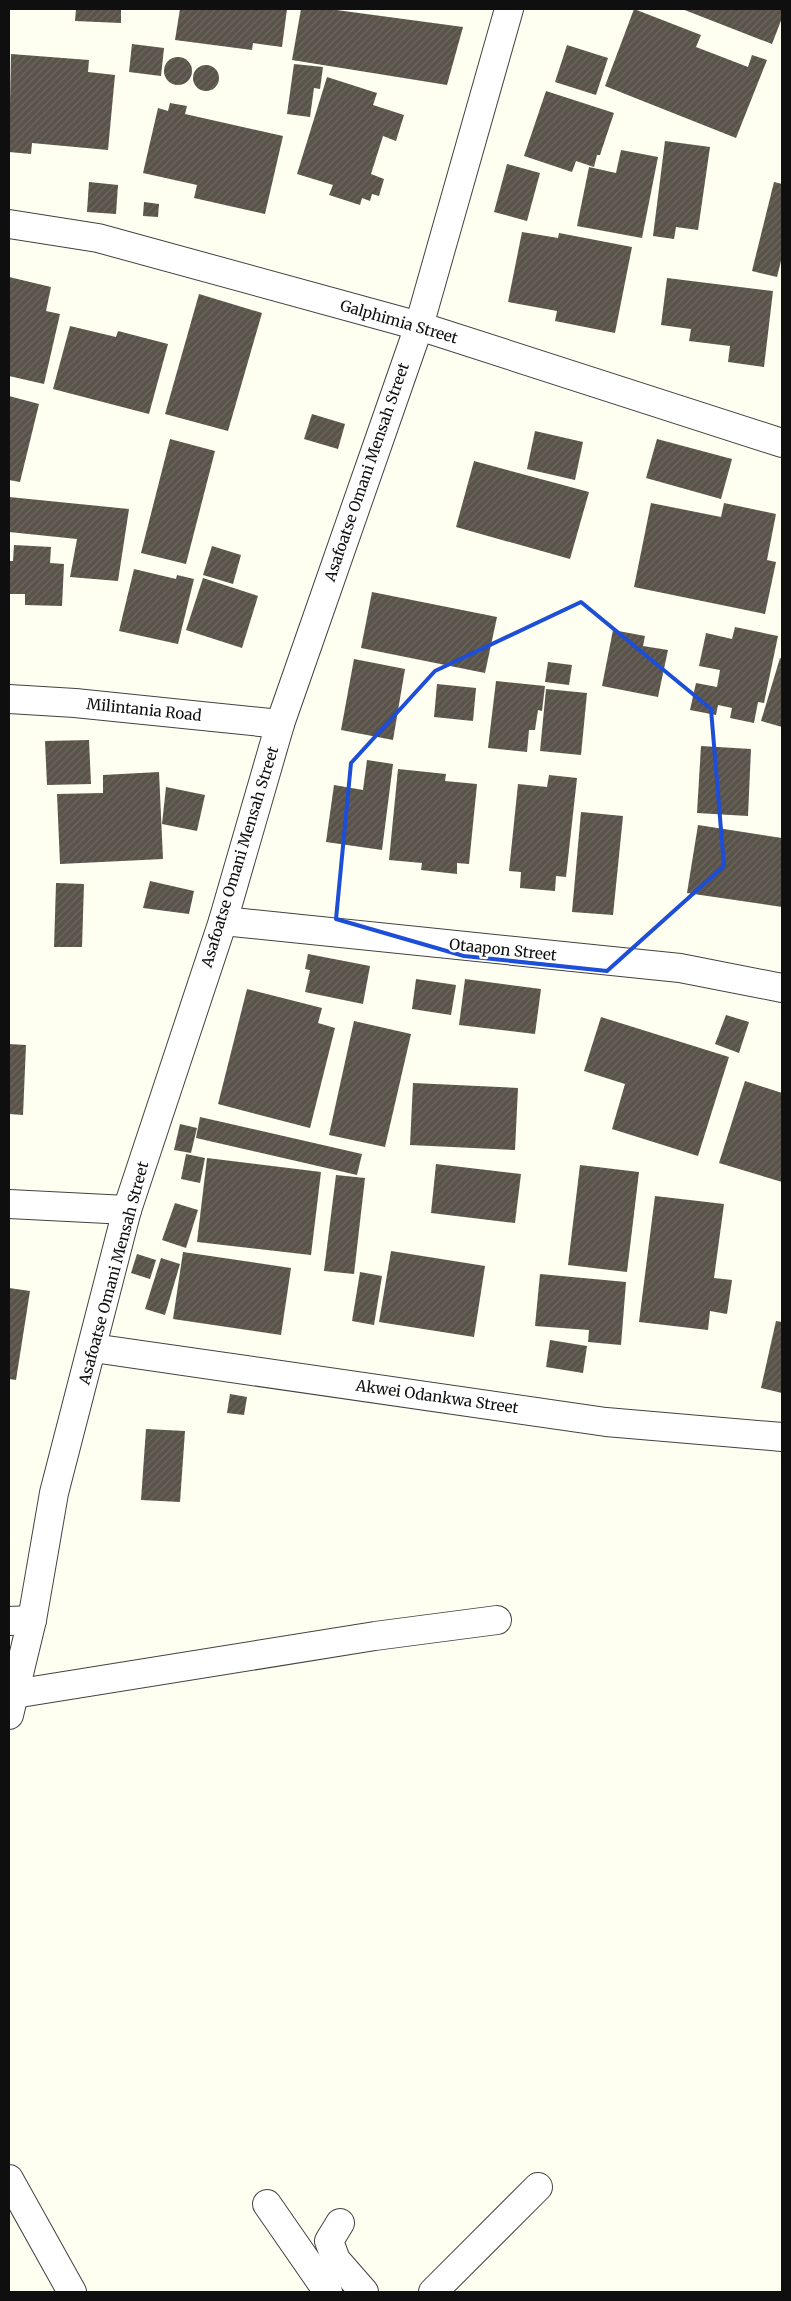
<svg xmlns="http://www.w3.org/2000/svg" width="791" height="2301" font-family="Merriweather,serif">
  <defs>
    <pattern id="building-hatch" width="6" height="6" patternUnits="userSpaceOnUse" patternTransform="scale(1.25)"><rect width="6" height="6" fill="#59534a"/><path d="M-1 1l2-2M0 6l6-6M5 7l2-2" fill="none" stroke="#6c6760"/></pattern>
  </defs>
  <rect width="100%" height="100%" fill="#fefff0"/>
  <!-- building -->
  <g fill="url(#building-hatch)">
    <polygon points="76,9 121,9 121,23 75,21"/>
    <polygon points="180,9 287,9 282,47 253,43 252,50 175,40"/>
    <polygon points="301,9 329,9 463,27 447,85 292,60"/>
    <polygon points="634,9 701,35 696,47 748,67 752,55 767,60 736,138 605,86"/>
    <polygon points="682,9 782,9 782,18 772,44"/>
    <polygon points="132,44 164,48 161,76 129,72"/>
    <polygon points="567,45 608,58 596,95 555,82"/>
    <polygon points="11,54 89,60 88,72 115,75 108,150 32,143 31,154 9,152"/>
    <circle cx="178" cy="71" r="14"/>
    <polygon points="294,64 323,67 320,89 314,88 310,117 287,114"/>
    <circle cx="206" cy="78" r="13"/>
    <polygon points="327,77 377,93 373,105 404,115 396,141 383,136 371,174 384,179 379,196 372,194 370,201 362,198 360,205 329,195 333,185 297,174"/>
    <polygon points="546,91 614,113 600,155 597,155 594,167 576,161 572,172 524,156"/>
    <polygon points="170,103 187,106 185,114 283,136 265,214 194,198 197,185 143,173 158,108 168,111"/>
    <polygon points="665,141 710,147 698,230 676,227 674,239 653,236"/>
    <polygon points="621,150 658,157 642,238 577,226 589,167 616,173"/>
    <polygon points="507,164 540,173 527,221 494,212"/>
    <polygon points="89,182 118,185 116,214 87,212"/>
    <polygon points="774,182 782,184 782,257 777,277 752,271"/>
    <polygon points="144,202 159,204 158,217 143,216"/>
    <polygon points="522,232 558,238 559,233 632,247 615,333 555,321 557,311 508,302"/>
    <polygon points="9,277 51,287 46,311 60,314 44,384 9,376"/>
    <polygon points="667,278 773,291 764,367 728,362 730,346 689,341 691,329 661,325"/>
    <polygon points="199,294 262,313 228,431 165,414"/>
    <polygon points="70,326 116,337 118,331 168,344 149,414 53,389"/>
    <polygon points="9,396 39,404 20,482 9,480"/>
    <polygon points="312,414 345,424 338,449 304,439"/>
    <polygon points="535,431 583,442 575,480 527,469"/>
    <polygon points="170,439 215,451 186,564 141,553"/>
    <polygon points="657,439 732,459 721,499 646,478"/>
    <polygon points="474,461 589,492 570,559 456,527"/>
    <polygon points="9,497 129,509 118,581 70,577 77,539 9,532"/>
    <polygon points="651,503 721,517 724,503 776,514 767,560 776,562 765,614 634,587"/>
    <polygon points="14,545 51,547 50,563 64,564 62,606 25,605 25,594 9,594 9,561 13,561"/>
    <polygon points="212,546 241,555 233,584 203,575"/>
    <polygon points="134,569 176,579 177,575 194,579 178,644 119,631"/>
    <polygon points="203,578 258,596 242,648 186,630"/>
    <polygon points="372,592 497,617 485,673 361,648"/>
    <polygon points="735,627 778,636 764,703 758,702 754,723 730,718 732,708 718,705 716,715 690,710 696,683 717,687 720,670 699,666 706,633 732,639"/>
    <polygon points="613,630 645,636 643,646 668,650 658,697 602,686"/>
    <polygon points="780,658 782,659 782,727 761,721"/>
    <polygon points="354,659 405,669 393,740 341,730"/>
    <polygon points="548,662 572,665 569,685 545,682"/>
    <polygon points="496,681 545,686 542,711 538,710 535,730 529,730 527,752 488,748"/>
    <polygon points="437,684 476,688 473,721 434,717"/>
    <polygon points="546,689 587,693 581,755 540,751"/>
    <polygon points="89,740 91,784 47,785 45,741"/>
    <polygon points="701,746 751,749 748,816 697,813"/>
    <polygon points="367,760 393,764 382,850 326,842 334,785 363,790"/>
    <polygon points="398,769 446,774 445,781 477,784 469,864 457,863 457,874 421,870 422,863 389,860"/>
    <polygon points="159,772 163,859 60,864 57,794 103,793 103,775"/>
    <polygon points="549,775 577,778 566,877 556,876 555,891 520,888 521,872 509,871 518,784 547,787"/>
    <polygon points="166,787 205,795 197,831 162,824"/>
    <polygon points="581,812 623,816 613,915 572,912"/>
    <polygon points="698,825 782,838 782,907 687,893"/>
    <polygon points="150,881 194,891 189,914 143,908"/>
    <polygon points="56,883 84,884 82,947 54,947"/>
    <polygon points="308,954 370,966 363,1004 305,992 310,970 305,969"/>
    <polygon points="416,979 456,985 451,1015 412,1009"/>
    <polygon points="465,979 541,989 535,1034 459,1025"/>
    <polygon points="247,989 322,1008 318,1023 335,1028 310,1128 218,1104"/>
    <polygon points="726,1015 749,1022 739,1053 715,1044"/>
    <polygon points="601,1017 729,1057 698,1156 612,1129 625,1084 584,1071"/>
    <polygon points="354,1021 411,1034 385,1147 329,1135"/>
    <polygon points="9,1044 26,1045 23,1115 9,1114"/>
    <polygon points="745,1081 782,1093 782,1182 719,1163"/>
    <polygon points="413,1083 518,1088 515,1150 410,1145"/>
    <polygon points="200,1117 362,1154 357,1175 196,1138"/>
    <polygon points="180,1124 197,1128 191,1153 174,1150"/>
    <polygon points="186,1154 205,1158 200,1183 181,1179"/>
    <polygon points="207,1158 321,1172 311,1255 197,1242"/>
    <polygon points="436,1164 521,1174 515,1223 431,1213"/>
    <polygon points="580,1165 639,1172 627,1272 568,1265"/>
    <polygon points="336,1175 365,1178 354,1274 324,1271"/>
    <polygon points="655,1196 724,1204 714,1278 732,1280 727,1314 710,1311 708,1330 639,1322"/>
    <polygon points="175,1203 198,1210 186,1248 162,1240"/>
    <polygon points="391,1251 485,1266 474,1337 379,1322"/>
    <polygon points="183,1252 291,1268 281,1335 173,1319"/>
    <polygon points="137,1254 156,1260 150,1279 131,1273"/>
    <polygon points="161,1258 180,1264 165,1315 145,1309"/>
    <polygon points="360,1272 382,1276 374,1325 352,1321"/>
    <polygon points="540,1274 626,1282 621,1345 588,1342 589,1330 535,1326"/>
    <polygon points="9,1288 30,1291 16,1380 9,1379"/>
    <polygon points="776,1321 782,1322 782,1393 761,1388"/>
    <polygon points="550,1340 587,1346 583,1373 546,1367"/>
    <polygon points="230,1394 247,1397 244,1415 227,1413"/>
    <polygon points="146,1429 185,1431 180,1502 141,1500"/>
  </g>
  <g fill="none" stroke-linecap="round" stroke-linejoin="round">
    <defs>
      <g id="minor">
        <polyline points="9,224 98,238 419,326 782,443"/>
        <polyline points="9,699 75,703 280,724"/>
        <polyline points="223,921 680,968 782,988"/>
        <polyline points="9,1204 127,1210"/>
        <polyline points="93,1348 606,1422 782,1437"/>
        <polyline points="9,1621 32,1620"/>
        <polyline points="14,1694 375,1636 497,1620"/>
        <polyline points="9,1715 32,1620 54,1493 127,1210 223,921 280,724 419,326 509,9"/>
        <polyline points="9,2179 72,2292"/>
        <polyline points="267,2204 328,2292"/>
        <polyline points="340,2223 329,2241 336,2260 364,2292"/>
        <polyline points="433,2292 538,2187"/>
      </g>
    </defs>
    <!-- minor casing -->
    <use href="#minor" stroke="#424242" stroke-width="30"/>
    <!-- minor -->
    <use href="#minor" stroke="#fff" stroke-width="28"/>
  </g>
  <!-- marked area -->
  <path fill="none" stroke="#1d4ed8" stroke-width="4" stroke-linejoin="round" d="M 581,602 L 711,709 L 724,866 L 607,971 L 464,956 L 336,919 L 351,763 L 435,671 Z"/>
  <g text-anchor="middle" stroke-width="5" stroke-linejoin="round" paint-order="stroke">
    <!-- street labels -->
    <g font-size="15" fill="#0f0f0f" stroke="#fff">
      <text transform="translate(399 322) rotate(16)" y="5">Galphimia Street</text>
      <text transform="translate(367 472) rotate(-71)" y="5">Asafoatse Omani Mensah Street</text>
      <text transform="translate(144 710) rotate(6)" y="5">Milintania Road</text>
      <text transform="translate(240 857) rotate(-73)" y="5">Asafoatse Omani Mensah Street</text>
      <text transform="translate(503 950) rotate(6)" y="5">Otaapon Street</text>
      <text transform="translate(114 1273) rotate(-75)" y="5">Asafoatse Omani Mensah Street</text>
      <text transform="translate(437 1397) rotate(8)" y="5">Akwei Odankwa Street</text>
    </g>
  </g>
  <!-- border -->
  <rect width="791" height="2301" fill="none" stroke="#0f0f0f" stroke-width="20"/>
</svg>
